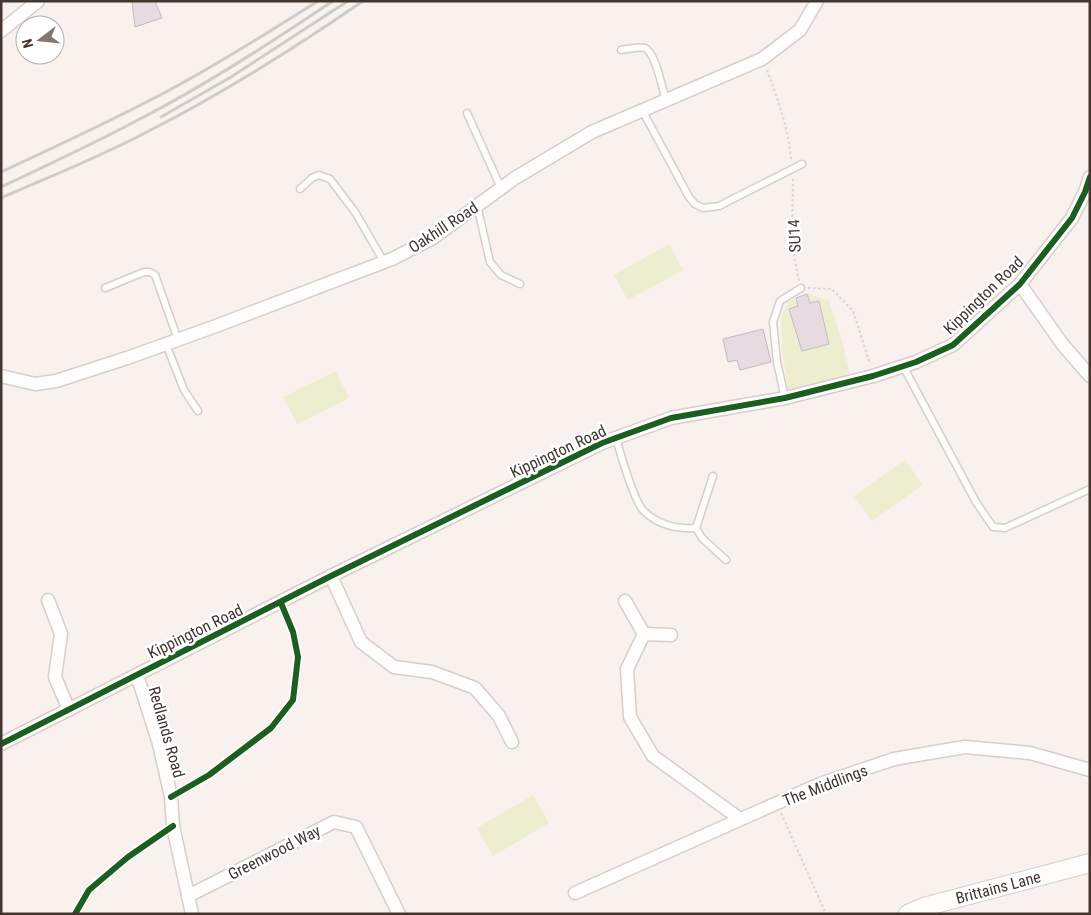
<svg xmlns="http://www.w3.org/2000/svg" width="1091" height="915" font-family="'Roboto Condensed',sans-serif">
  <rect width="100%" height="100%" fill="#f8f1ee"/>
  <!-- green -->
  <g fill="#edeecf">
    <polygon points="669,244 683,270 628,300 614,275"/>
    <polygon points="808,294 829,301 842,340 850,375 788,389 782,349 781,317 789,301"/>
    <polygon points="336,371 349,398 297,424 283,397"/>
    <polygon points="905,460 923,485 872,521 854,496"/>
    <polygon points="533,795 549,823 493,856 477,828"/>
  </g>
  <!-- building -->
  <g fill="#e8dae1" stroke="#c3bbbe">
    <polygon points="132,1 155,1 162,18 135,27"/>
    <polygon points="807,294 810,303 819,301 829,344 802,351 789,309 798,306 796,298"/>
    <polygon points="763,329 771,362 740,370 737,360 728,362 723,339"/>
  </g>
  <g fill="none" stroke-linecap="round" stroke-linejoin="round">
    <defs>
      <g id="lane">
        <path d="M 621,50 C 628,49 639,46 645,48 C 656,53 662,89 666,100"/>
        <polyline points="642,110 689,197 695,204 703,208 719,206 802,164"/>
        <polyline points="467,113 501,188"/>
        <polyline points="300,189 312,178 319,175 330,179 355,212 384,262"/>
        <polyline points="477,205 490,262 501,275 520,284"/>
        <polyline points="105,288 144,272 150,272 155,275 178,340"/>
        <polyline points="166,344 184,390 198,411"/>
        <polyline points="903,366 976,502 993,527 1005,528 1090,489"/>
        <polyline points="785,398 777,362 773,322 780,301 801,288"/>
        <path d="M 616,438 C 620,452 634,501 643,510 C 657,525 677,529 696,528"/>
        <polyline points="696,528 713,476"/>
        <polyline points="696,528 702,538 726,560"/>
      </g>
      <g id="street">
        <polyline points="1,31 38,1"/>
        <polyline points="1020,284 1063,345 1090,376"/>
        <polyline points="1,376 35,384 56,381 127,358 216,326 392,259 433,238 515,178 592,132 762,59 800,30 817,1"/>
        <polyline points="331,576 361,642 394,667 432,672 475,688 499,716 512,742"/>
        <polyline points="48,600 61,634 55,677 69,710"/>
        <polyline points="625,601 644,634"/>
        <polyline points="671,635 644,634 627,669 630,717 653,756 740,819"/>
        <polyline points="137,675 159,744 171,797 173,826 192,914"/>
        <polyline points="1,744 331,576 602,443 671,418 785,398 873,376 916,362 953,345 1020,284 1072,218 1085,192 1090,177"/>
        <polyline points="575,893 820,784 894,759 965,747 1030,753 1090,770"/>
        <polyline points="188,896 334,822 356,827 399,914"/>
      </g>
      <polyline id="secondary" points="908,914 924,907 1090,863"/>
    </defs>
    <!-- lane casing -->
    <use href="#lane" stroke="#d7cec9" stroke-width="9"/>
    <!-- street casing -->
    <use href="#street" stroke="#d7cec9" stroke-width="15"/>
    <!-- secondary casing -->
    <use href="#secondary" stroke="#d7cec9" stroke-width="20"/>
    <!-- path -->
    <g stroke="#d9d7d5" stroke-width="2" stroke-dasharray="2.5 2.5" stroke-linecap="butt">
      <path d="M 767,70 C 778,100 788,127 791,159"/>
      <polyline points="793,179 792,228 794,256 799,281"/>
      <polyline points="808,288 832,289 853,311 870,364"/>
      <polyline points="781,813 826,914"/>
    </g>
    <!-- lane -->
    <use href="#lane" stroke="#fefdfc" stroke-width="6"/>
    <!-- street -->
    <use href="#street" stroke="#fefdfc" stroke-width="12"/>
    <!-- secondary -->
    <use href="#secondary" stroke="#fefdfc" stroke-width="18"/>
    <!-- rail -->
    <g stroke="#ceccca" stroke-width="3">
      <polyline points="161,117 231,77 348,1"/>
      <path d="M 1,172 C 55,147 109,122 162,94 C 215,66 266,34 318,1"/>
      <path d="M 1,187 C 48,165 93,144 138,120 C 206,85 270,43 333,1"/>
      <path d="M 1,198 C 49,177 97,158 143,134 C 220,95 292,50 363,1"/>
    </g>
    <defs>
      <g id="cycleway">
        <polyline points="1,744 331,576 602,443 671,418 785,398 873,376 916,362 953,345 1020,284 1072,218 1085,192 1090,177"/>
        <polyline points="171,797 209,775 271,728 293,700 298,657 293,632 281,603"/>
        <polyline points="75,914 89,890 128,857 173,826"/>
      </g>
    </defs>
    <!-- cycleway casing -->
    <use href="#cycleway" stroke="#fff" stroke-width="9"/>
    <!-- cycleway -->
    <use href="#cycleway" stroke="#1b5e20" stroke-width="6"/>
  </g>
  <g text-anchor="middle" stroke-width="5" stroke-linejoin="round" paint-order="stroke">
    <!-- street labels -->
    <g font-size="16" fill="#42362f" stroke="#fff">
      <text transform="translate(443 227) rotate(-33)" y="6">Oakhill Road</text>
      <text transform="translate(794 236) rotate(-93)" y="6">SU14</text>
      <text transform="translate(983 295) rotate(-44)" y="6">Kippington Road</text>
      <text transform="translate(558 451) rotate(-25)" y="6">Kippington Road</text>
      <text transform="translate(195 631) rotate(-26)" y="6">Kippington Road</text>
      <text transform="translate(167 732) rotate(74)" y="6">Redlands Road</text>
      <text transform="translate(825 785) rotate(-21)" y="6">The Middlings</text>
      <text transform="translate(274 852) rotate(-27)" y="6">Greenwood Way</text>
      <text transform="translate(998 887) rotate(-15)" y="6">Brittains Lane</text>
    </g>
  </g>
  <!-- border -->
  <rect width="1091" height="915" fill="none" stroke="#42362f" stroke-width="5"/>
  <!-- north arrow -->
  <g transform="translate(40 40) rotate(254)"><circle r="24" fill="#ffffff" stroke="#b3afac"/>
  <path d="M0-4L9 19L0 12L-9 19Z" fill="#827772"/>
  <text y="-8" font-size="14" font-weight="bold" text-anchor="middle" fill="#42362f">N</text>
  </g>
</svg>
